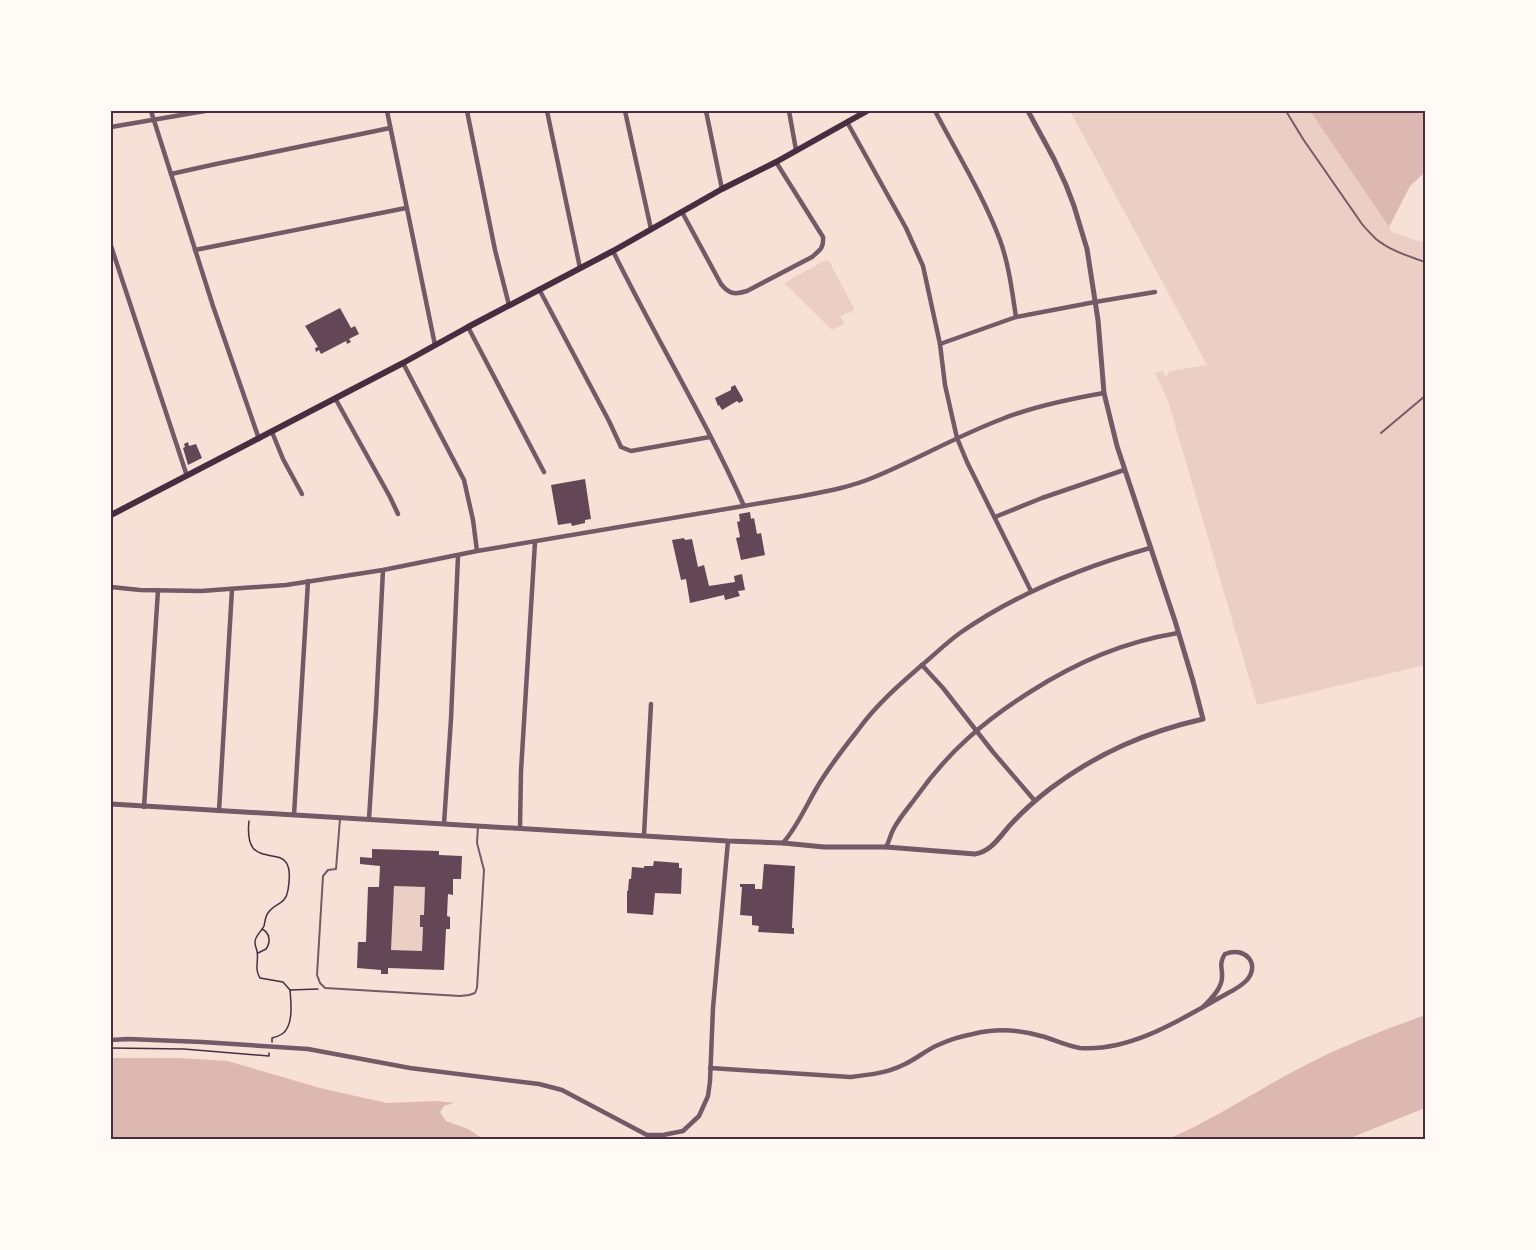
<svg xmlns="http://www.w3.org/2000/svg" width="1536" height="1250" font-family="Montserrat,sans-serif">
  <rect width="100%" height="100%" fill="#f7e1d7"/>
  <!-- green -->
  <g fill="#ebcfc5">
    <polygon points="1070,111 1310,111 1392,232 1425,243 1425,665 1257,705 1168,401 1155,373 1162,370 1166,377 1170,371 1207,365"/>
    <polygon points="824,261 829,261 855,310 841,316 844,324 832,330 784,283"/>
    <polygon points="394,886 425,887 424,915 420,916 420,926 423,927 422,951 391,950"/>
  </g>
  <!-- water -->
  <g fill="#dcb8b0">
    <polygon points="1310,111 1425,111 1425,172 1410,186 1389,227"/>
    <path d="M 1425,1015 L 1425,1108 L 1348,1139 L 1168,1139 C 1213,1120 1254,1092 1298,1069 C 1339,1047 1381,1031 1425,1015 Z"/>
    <polygon points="111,1058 179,1058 228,1061 320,1088 387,1103 437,1101 454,1103 444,1106 440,1112 446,1121 468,1129 483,1139 111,1139"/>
  </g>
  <!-- building -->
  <g fill="#644757" fill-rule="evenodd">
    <polygon points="340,308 351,328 355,326 359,334 349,339 351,342 347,344 346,341 321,354 319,350 316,352 315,348 318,347 305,326"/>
    <polygon points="735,385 743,399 743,401 739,403 737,401 722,410 719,405 718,406 715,398 731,390 731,387"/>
    <polygon points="188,442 189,446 196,444 202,458 188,465 183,448 185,447 184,444"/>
    <polygon points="585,479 591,519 585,520 585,523 572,526 571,523 558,525 551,485"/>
    <polygon points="750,512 751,519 754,518 757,534 761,533 765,555 741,560 736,538 740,537 737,522 740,521 739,514"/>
    <polygon points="684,538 685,540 692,539 698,567 704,565 709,586 735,582 734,576 742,574 745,590 738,591 740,596 725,600 724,595 690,603 686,579 681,580 672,540"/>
    <path d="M 372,849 L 439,851 L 439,855 L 462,856 L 461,879 L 453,879 L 453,895 L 448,894 L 447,916 L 450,917 L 450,929 L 446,929 L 444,970 L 388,968 L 388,974 L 381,974 L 381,970 L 357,968 L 358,942 L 366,942 L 368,887 L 379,887 L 380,866 L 360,864 L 360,857 L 372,858 ZM 394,886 L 425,887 L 424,915 L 420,915 L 420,927 L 423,927 L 422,951 L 391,950 Z"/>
    <polygon points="654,861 679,863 679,868 682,868 681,894 655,893 653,915 627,913 627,891 628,891 629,879 631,879 632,867 644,868 644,866 653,866"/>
    <polygon points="764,864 795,866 792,928 794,928 794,934 758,932 759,926 752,925 752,916 740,915 742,887 740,887 740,884 755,884 755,889 762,889"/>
  </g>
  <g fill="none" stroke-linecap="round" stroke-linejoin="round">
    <!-- path -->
    <g stroke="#4a2c40" stroke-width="1.5">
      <path d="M 249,821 C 248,830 248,841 253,848 C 267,864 296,843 288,890 C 286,905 274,903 268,913 C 265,917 265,922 264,926 C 261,932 255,936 255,942 C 255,946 256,947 257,951 C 259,961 254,969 260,978 L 283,982 L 290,990 C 291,1002 294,1026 282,1034 C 279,1036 276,1037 272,1038 L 272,1042"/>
      <path d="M 258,953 L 266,949 C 271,942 270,933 262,929"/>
      <polyline points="290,990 318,989"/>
      <polyline points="111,1048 184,1049 269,1056 269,1053"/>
    </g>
    <!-- service -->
    <g stroke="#755966" stroke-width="2">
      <path d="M 1286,111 L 1303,139 L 1362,224 C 1366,229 1371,234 1376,239 C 1389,250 1408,256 1425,262"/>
      <polyline points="1381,433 1425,396"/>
      <polyline points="340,819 336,869 328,870 323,876 317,975 320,983 325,988 460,996 469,995 475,993 477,988 484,870 477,843 478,826"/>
    </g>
    <!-- minor -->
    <g stroke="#755966" stroke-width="4.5">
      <polyline points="151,111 213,306 259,439"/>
      <polyline points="387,111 435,345"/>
      <polyline points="467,111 495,250 509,305"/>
      <polyline points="547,111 580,268"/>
      <polyline points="625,111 651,229"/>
      <polyline points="706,111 722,189"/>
      <polyline points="789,111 796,150"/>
      <path d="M 935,111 C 957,153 983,195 1000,240 C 1009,265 1012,291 1016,317"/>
      <polyline points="847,122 906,228 923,266 940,344 945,385 957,438 967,462 1031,591"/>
      <polyline points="111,127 205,111"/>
      <polyline points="171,174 216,164 390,128"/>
      <path d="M 682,212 L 721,284 C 729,294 734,295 747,291 L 812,257 C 820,250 824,248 823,237 L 776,162"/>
      <polyline points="111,246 187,476"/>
      <polyline points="195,250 406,208"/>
      <path d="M 613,251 C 655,337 705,418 744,506"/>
      <polyline points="539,289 609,421 621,447 631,451 710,437"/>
      <polyline points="468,327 544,472"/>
      <polyline points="940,344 1016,317 1095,302 1155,292"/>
      <polyline points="403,363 464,480 473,520 477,551"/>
      <polyline points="335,398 390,497 398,514"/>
      <polyline points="272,432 283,459 302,494"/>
      <polyline points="995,517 1042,498 1124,470"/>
      <path d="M 111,587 L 140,590 L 201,591 L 286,585 L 383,570 L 477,551 L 797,497 C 822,492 848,488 872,478 C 916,460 957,436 1002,419 C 1035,406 1069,399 1104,393"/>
      <polyline points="922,665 943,688 993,752 1035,801"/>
      <polyline points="144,807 158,590"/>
      <polyline points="219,811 232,589"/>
      <polyline points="294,815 308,581"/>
      <polyline points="369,819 376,709 383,570"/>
      <polyline points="444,824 451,719 458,556"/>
      <polyline points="520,828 521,771 535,542"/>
      <polyline points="644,835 651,704"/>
      <path d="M 783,843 C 797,827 805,808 816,789 C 828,768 843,749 858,730 C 876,705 899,685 922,665 C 934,655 946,643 960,633 C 1017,593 1083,567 1150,548"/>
      <path d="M 886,847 C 889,842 890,836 893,830 C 899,818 909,807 917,796 C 948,752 984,721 1030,692 C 1077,662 1123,642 1178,633"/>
      <polyline points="111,1040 128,1039 202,1042 308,1049 410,1068 539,1084 562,1090 647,1135 663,1135 683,1131 699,1116 708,1096 710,1081 713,1008 728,841"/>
      <path d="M 710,1068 L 850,1077 C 868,1075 887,1073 903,1065 C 915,1060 926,1050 938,1045 C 949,1040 962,1036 973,1034 C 997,1028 1022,1030 1045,1037 C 1057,1041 1068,1046 1080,1048 C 1132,1052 1185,1017 1228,993 C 1234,990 1242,985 1247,980 C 1261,963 1244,946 1225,954 C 1217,965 1225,972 1221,983 C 1218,993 1209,1001 1202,1008"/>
    </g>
    <!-- tertiary -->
    <path stroke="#755966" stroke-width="5" d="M 111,804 L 728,841 L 783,843 L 824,847 L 886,847 L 975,854 C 993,851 1001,834 1013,822 C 1025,809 1038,798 1051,788 C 1098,753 1146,732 1203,719 L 1193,681 L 1175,621 L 1117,446 L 1104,393 L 1098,320 L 1087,249 L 1074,206 L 1066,185 L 1054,159 L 1028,111"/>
    <!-- secondary -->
    <polyline stroke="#4a2c40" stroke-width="6" points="111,515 403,363 468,327 613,251 722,189 776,162 867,111"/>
  </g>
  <!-- border -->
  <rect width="1536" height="1250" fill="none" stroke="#fffaf5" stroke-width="225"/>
  <rect x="112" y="112" width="1312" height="1026" fill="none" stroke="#4a2c40" stroke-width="2"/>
</svg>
